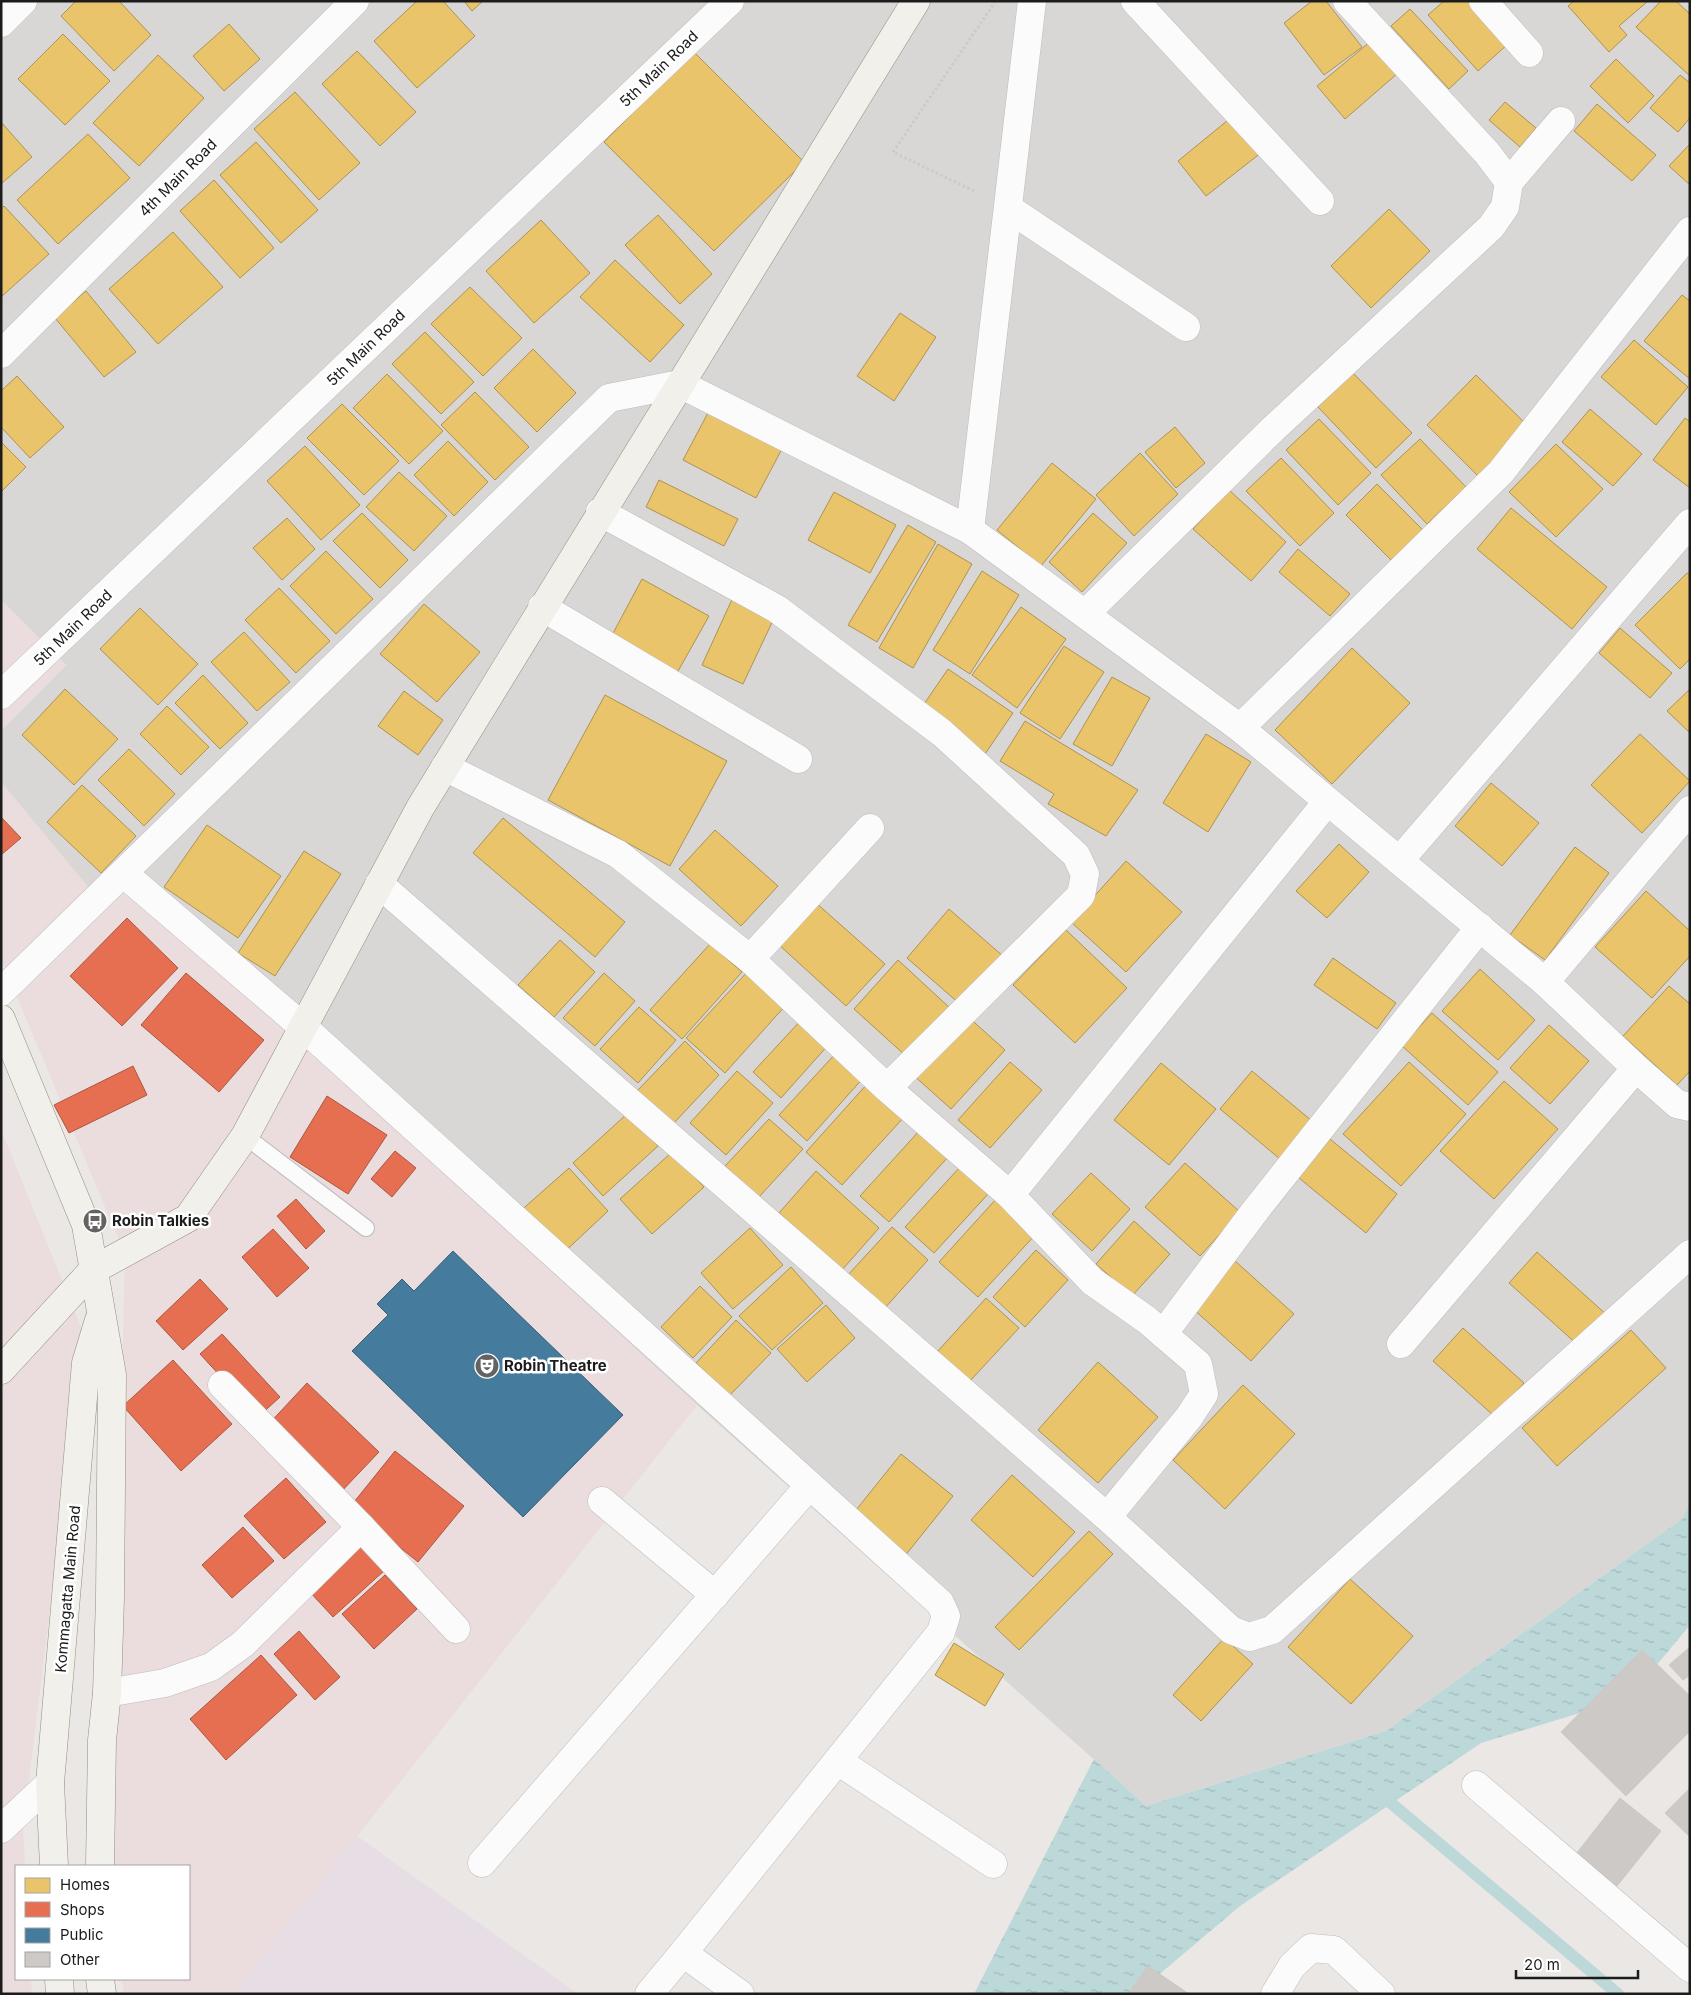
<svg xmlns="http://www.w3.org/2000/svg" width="1691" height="1995" font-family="Inter,sans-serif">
  <defs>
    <pattern id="water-ripples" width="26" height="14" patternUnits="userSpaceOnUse" patternTransform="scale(1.25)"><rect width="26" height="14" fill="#bcd8d9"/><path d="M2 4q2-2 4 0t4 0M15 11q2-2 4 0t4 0" fill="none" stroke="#a1b9ba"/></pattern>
  </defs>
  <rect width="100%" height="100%" fill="#eae7e4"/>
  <!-- residential -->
  <polygon fill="#d9d7d6" points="1,1 1690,1 1690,1504 1682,1519 1386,1731 1146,1806 697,1405 140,895 88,887 1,782 1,731 66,665 1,600"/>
  <!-- commercial -->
  <g fill="#ebdcdd">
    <polygon points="1,600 66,665 1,731"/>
    <polygon points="1,782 88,887 140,895 697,1405 233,1994 124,1994 122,1979 189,1979 189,1866 111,1866 125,1254 1,959"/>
    <polygon points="1,1130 84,1334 23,1827 25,1866 16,1866 16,1979 31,1979 32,1994 1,1994"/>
  </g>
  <!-- industrial -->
  <polygon fill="#e7dde4" points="357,1836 578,1994 233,1994"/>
  <!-- water -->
  <polygon fill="url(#water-ripples)" points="1690,1504 1690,1625 1629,1698 1481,1743 1240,1906 1136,1994 974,1994 1094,1759 1146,1806 1386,1731 1682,1519"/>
  <!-- homes -->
  <g fill="#e9c46a" stroke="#ac9253">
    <polygon points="76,1 119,1 151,35 114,71 61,16"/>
    <polygon points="417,1 443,1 475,36 417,88 374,41"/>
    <polygon points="464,1 483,1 472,11"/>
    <polygon points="1312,1 1326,1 1362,47 1324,75 1284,23"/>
    <polygon points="1444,1 1471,1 1509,43 1478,71 1428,15"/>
    <polygon points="1574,1 1648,1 1619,26 1627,35 1609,52 1568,6"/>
    <polygon points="1661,1 1676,1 1690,14 1690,76 1636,27"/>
    <polygon points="1410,9 1468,71 1449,89 1391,26"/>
    <polygon points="229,24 260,59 224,91 193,56"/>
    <polygon points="63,34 110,81 65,125 18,79"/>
    <polygon points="1371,41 1398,73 1345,119 1317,86"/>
    <polygon points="357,51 416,112 380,146 322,84"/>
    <polygon points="694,52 804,162 714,251 604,142"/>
    <polygon points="158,55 204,98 139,166 93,123"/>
    <polygon points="1616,59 1654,96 1628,123 1590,86"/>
    <polygon points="1680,75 1690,83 1690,118 1678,132 1650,108"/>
    <polygon points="295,92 360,163 319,200 254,129"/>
    <polygon points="1505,102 1536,128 1520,147 1489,120"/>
    <polygon points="1597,104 1656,155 1632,181 1574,131"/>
    <polygon points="1233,116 1262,152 1206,196 1178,161"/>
    <polygon points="1,122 32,157 1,184"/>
    <polygon points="88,134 130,178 58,244 17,200"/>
    <polygon points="256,142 318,210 281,243 220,175"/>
    <polygon points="1690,144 1690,185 1669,166"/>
    <polygon points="214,180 274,248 240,278 180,211"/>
    <polygon points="4,206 49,254 1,297 1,208"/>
    <polygon points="1389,209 1430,251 1371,308 1331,266"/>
    <polygon points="658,215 712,274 680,304 625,245"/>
    <polygon points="541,220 590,273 534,323 486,271"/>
    <polygon points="173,232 223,287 158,344 109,289"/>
    <polygon points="615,260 684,325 650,362 580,297"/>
    <polygon points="470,287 522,338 483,376 431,324"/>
    <polygon points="86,291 136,352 104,377 55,318"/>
    <polygon points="1682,295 1690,301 1690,379 1644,341"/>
    <polygon points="900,313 936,337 894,401 857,376"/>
    <polygon points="425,332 474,382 441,414 392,364"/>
    <polygon points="1634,340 1688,387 1656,425 1601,377"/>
    <polygon points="533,349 576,393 537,432 494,388"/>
    <polygon points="1353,373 1412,433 1376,468 1318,407"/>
    <polygon points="387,374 443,431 409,464 353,408"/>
    <polygon points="1476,375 1528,426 1478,476 1427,425"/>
    <polygon points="17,376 64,427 30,458 1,427 1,391"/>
    <polygon points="475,392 529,447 495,480 441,425"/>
    <polygon points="342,404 399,461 364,495 307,438"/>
    <polygon points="710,409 783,447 756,498 683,460"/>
    <polygon points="1590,409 1642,454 1613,486 1562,442"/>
    <polygon points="1685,418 1690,422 1690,488 1653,460"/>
    <polygon points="1319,419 1371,473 1338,505 1286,450"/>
    <polygon points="1175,427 1205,463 1176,488 1145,452"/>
    <polygon points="1420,439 1466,487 1427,524 1381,475"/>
    <polygon points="448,441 488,482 454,516 414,475"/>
    <polygon points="1,442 26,467 1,492"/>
    <polygon points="1556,444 1603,489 1556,537 1509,492"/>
    <polygon points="305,446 360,505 321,540 267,481"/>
    <polygon points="1140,453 1178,494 1134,536 1096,495"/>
    <polygon points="1281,458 1334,513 1300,546 1246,491"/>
    <polygon points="1052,463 1096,499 1041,566 997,530"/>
    <polygon points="399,472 447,516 414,551 366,507"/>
    <polygon points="659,480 738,519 724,546 646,507"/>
    <polygon points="1377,484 1425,532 1393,562 1346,515"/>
    <polygon points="1229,490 1286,542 1251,581 1193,529"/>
    <polygon points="834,492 896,525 870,573 808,540"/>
    <polygon points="1511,508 1607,587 1572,629 1477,549"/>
    <polygon points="362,513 408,560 380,588 333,541"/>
    <polygon points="1093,513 1127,543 1082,592 1049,562"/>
    <polygon points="287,518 315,549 282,580 253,548"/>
    <polygon points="908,525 936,542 877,642 848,625"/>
    <polygon points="938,544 972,564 913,668 879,648"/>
    <polygon points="1298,549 1350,594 1330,616 1279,572"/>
    <polygon points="326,551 373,599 336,634 290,586"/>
    <polygon points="982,571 1019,595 970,674 933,650"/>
    <polygon points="1687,573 1690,575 1690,659 1680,669 1635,625"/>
    <polygon points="642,579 709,616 677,673 611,637"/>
    <polygon points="279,588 330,641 296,673 245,620"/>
    <polygon points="734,595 776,614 743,684 702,665"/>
    <polygon points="424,604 480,652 437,702 380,654"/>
    <polygon points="1021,607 1066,639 1017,708 972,675"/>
    <polygon points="140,608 198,664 158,705 100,649"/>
    <polygon points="1620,628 1672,673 1650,698 1599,653"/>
    <polygon points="244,632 290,682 257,711 211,662"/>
    <polygon points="1064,646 1104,672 1060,739 1020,713"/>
    <polygon points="1352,648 1410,703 1332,784 1275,730"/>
    <polygon points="948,669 1013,713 985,754 920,710"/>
    <polygon points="203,675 248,723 220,749 175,703"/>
    <polygon points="1112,677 1150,698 1112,766 1073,744"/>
    <polygon points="65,689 118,739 74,785 22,735"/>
    <polygon points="1690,689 1690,733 1667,711"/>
    <polygon points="404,691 443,720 418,755 378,726"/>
    <polygon points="605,695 727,761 670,866 548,800"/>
    <polygon points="167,706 209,747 181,775 140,734"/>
    <polygon points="1025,721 1138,790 1106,836 1048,804 1054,794 1000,761"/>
    <polygon points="1206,734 1251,762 1208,832 1163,803"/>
    <polygon points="1640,734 1690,781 1642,833 1591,785"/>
    <polygon points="129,749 175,794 144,826 98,780"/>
    <polygon points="1491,783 1539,823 1502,866 1455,826"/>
    <polygon points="82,785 136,836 101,873 47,822"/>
    <polygon points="503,818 625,922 595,957 473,853"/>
    <polygon points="207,825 281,876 238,938 164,887"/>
    <polygon points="715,830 778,886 741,926 679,869"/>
    <polygon points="1339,844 1369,872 1327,918 1296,891"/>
    <polygon points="1575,847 1609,873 1545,960 1510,935"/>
    <polygon points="304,851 341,874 275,976 238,953"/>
    <polygon points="1126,861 1182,912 1126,972 1071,922"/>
    <polygon points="1646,891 1690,931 1690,956 1652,998 1595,947"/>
    <polygon points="815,902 885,964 846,1006 778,944"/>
    <polygon points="949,909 1004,957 961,1005 907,958"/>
    <polygon points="1066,930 1127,988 1075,1043 1013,985"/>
    <polygon points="560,940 595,972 554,1017 518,985"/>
    <polygon points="710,944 742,972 682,1039 650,1010"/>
    <polygon points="1333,958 1396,1003 1377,1029 1314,985"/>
    <polygon points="898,960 951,1009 907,1057 854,1009"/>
    <polygon points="1480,969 1535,1020 1498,1060 1442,1011"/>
    <polygon points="749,970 786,1005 725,1073 686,1038"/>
    <polygon points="604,973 635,1001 595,1046 563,1018"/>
    <polygon points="1669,986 1690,1004 1690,1071 1677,1085 1623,1036"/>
    <polygon points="639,1007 676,1040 638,1083 600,1049"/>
    <polygon points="1432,1013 1498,1072 1468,1105 1402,1046"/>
    <polygon points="965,1014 1005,1050 951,1109 911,1073"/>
    <polygon points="803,1018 830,1043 781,1098 753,1072"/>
    <polygon points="1549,1025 1589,1061 1550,1104 1510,1068"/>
    <polygon points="685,1041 719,1075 673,1124 637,1091"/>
    <polygon points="837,1052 864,1077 807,1141 779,1115"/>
    <polygon points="1010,1062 1042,1090 990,1148 958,1120"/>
    <polygon points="1409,1062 1466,1114 1401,1186 1343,1134"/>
    <polygon points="1161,1063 1216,1109 1169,1165 1114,1120"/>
    <polygon points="737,1071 773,1103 726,1155 690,1123"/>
    <polygon points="1252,1071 1312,1121 1280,1159 1220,1109"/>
    <polygon points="1504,1081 1558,1129 1494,1199 1440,1151"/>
    <polygon points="868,1083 905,1116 842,1185 806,1152"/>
    <polygon points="628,1113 658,1146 603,1196 573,1163"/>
    <polygon points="769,1119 803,1149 759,1197 725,1166"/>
    <polygon points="920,1130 949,1156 889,1222 860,1196"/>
    <polygon points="1330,1139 1397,1194 1366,1233 1299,1178"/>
    <polygon points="672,1152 704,1187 652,1234 620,1199"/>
    <polygon points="1185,1163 1240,1212 1200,1256 1145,1207"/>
    <polygon points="960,1167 989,1193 934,1253 905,1227"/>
    <polygon points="569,1168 608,1211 558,1258 517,1214"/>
    <polygon points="816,1171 879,1228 842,1270 779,1213"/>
    <polygon points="1091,1173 1130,1209 1092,1251 1052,1214"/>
    <polygon points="997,1198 1036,1234 978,1297 939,1262"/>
    <polygon points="1134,1221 1170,1254 1132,1296 1096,1264"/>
    <polygon points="892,1227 928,1260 884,1309 847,1276"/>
    <polygon points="750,1228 783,1265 733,1309 701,1273"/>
    <polygon points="1036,1250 1068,1280 1025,1327 993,1297"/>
    <polygon points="1537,1252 1608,1316 1580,1347 1509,1283"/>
    <polygon points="1234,1260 1294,1314 1251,1361 1191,1307"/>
    <polygon points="791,1267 823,1303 772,1350 739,1316"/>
    <polygon points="700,1286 732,1317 693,1358 661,1327"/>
    <polygon points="986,1298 1019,1328 970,1381 937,1352"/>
    <polygon points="826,1305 855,1338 807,1382 777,1349"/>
    <polygon points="736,1320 771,1353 730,1395 696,1363"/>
    <polygon points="1463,1328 1524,1383 1494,1416 1433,1361"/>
    <polygon points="1631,1330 1666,1368 1557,1466 1522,1428"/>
    <polygon points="1098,1362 1158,1417 1098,1483 1038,1430"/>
    <polygon points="1243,1385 1295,1434 1225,1509 1173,1460"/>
    <polygon points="901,1454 953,1496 904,1557 852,1515"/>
    <polygon points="1012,1475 1075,1532 1033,1577 971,1520"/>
    <polygon points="1089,1531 1113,1554 1019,1650 995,1627"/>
    <polygon points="1350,1579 1413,1636 1351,1704 1288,1647"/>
    <polygon points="1224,1638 1253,1664 1201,1721 1173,1695"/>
    <polygon points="954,1643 1004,1674 985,1706 935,1675"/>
  </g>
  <!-- shops -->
  <g fill="#e76f51" stroke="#aa5641">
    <polygon points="1,817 21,838 1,855"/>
    <polygon points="127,918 178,968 122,1026 70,976"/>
    <polygon points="186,973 264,1040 219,1092 141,1025"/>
    <polygon points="133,1066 147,1095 69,1133 54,1105"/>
    <polygon points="327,1096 387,1135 348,1194 290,1157"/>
    <polygon points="395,1151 416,1168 392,1197 371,1179"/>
    <polygon points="296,1199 325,1231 306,1249 277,1216"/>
    <polygon points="273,1229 309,1268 277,1297 242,1257"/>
    <polygon points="200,1279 228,1309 183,1350 156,1321"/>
    <polygon points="222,1334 280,1397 258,1417 200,1354"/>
    <polygon points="173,1360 232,1424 181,1471 123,1406"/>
    <polygon points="307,1383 379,1452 338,1495 266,1427"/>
    <polygon points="395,1451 464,1506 418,1562 350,1507"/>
    <polygon points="286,1478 326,1522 284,1559 244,1516"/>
    <polygon points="243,1527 274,1561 232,1598 202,1565"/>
    <polygon points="362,1544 385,1570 333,1617 309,1591"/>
    <polygon points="385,1575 417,1609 374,1649 342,1614"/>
    <polygon points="299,1631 340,1677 315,1700 274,1654"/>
    <polygon points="261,1655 297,1695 226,1760 190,1719"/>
  </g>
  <!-- public -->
  <polygon fill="#457b9d" stroke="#395e76" points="453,1251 623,1415 523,1517 352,1351 388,1315 377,1304 402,1279 414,1291"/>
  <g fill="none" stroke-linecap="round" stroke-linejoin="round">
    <!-- stream -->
    <polyline stroke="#bcd8d9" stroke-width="12" points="1379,1793 1618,1994"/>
  </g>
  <!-- building -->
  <g fill="#ccc9c7" stroke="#ccc8c6">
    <polygon points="1690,1647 1690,1675 1683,1680 1669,1665"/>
    <polygon points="1642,1650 1690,1696 1690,1731 1626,1796 1561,1732"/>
    <polygon points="1690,1788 1690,1837 1665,1813"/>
    <polygon points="1620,1798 1661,1831 1617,1886 1576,1854"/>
    <polygon points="1148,1966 1189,1994 1128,1994"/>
  </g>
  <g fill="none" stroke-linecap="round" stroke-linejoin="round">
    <defs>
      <polyline id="lane" points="245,1136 366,1228"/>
      <g id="street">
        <polyline points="1135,1 1320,201"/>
        <polyline points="1483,1 1529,53"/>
        <polyline points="1,23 23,1"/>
        <polyline points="1509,182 1561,121"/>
        <polyline points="1008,208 1186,327"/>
        <polyline points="1,354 355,1"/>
        <polyline points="600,512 777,609 942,733 1076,855 1085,874 1081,895 887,1088"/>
        <polyline points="970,530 1240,728 1545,982 1636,1068 1401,1344"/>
        <polyline points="542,607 798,759"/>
        <polyline points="1085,614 1273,429 1491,227 1505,207 1509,182 1487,153 1347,1"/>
        <polyline points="1,695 730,1"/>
        <polyline points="1240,728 1501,472 1690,231"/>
        <polyline points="445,767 618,854 750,959 887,1088 1010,1195 1327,802"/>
        <polyline points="1399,861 1690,523"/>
        <polyline points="123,873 303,1027 940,1603 946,1616 941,1632 683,1953"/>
        <polyline points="379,884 1107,1517 1231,1630 1249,1637 1272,1630 1690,1254"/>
        <polyline points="750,959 870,828"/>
        <polyline points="1545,982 1690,810"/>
        <polyline points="1,992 609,398 680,384 970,530 1032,1"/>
        <polyline points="1636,1068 1677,1104 1690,1107"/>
        <polyline points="1010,1195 1093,1282 1147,1320 1198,1364 1204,1394 1189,1417 1107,1517"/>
        <polyline points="1163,1334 1255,1211 1480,927"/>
        <polyline points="222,1385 361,1527 456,1629"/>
        <polyline points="602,1501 715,1595"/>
        <polyline points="107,1693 165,1683 211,1667 243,1644 361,1527"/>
        <polyline points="838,1761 993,1864"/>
        <polyline points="1476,1785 1690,1968"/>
        <polyline points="1,1829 50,1783"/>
        <polyline points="482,1863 809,1486"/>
        <polyline points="649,1994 683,1953 740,1994"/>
        <polyline points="1275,1994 1292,1966 1311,1948 1334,1950 1381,1994"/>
      </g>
      <g id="secondary">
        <polyline points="1,1019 86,1225 112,1375 110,1598 107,1693 102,1740 100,1866"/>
        <polyline points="1,1370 93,1270 188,1218 245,1136 420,808 916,1"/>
        <polyline points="54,1866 50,1783 86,1363 99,1320"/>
        <polyline points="59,1979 60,1994"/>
        <polyline points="100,1979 102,1994"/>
      </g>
    </defs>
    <!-- lane casing -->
    <use href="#lane" stroke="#bdbcbb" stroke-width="18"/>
    <!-- street casing -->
    <use href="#street" stroke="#bdbcbb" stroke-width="29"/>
    <!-- secondary casing -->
    <use href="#secondary" stroke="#918f7f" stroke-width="29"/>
    <!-- path -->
    <polyline stroke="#d3c7c8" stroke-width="3" stroke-dasharray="2.5 2.5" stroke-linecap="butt" points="974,191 893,152 995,2"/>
    <!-- lane -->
    <use href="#lane" stroke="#fcfbfb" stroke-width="16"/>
    <!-- street -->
    <use href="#street" stroke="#fcfbfb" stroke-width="28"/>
    <!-- secondary -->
    <use href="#secondary" stroke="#f1f0ea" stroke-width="28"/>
  </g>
  <!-- icons -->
  <defs>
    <symbol id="bus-disc" viewBox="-11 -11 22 22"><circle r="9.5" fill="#646362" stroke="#fff"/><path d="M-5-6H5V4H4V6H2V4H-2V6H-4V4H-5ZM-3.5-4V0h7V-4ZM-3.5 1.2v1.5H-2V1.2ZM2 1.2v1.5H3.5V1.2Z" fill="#fff"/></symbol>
    <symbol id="theatre-disc" viewBox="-11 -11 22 22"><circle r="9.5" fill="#646362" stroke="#fff"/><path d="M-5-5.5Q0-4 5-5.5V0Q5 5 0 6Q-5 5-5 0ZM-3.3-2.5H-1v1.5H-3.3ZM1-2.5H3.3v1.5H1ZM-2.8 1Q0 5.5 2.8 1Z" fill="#fff"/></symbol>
  </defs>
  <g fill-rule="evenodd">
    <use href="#bus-disc" x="81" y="1207" width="28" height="28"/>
    <use href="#theatre-disc" x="473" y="1352" width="28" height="28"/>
  </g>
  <g text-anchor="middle" stroke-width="5" stroke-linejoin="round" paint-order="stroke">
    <!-- street labels -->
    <g font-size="15" fill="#1c1c1c" stroke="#fff">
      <text transform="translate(659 69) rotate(-44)" y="5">5th Main Road</text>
      <text transform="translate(178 178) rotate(-45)" y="5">4th Main Road</text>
      <text transform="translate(366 348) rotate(-44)" y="5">5th Main Road</text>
      <text transform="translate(73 628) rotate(-44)" y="5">5th Main Road</text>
      <text transform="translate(68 1589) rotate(-85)" y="5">Kommagatta Main Road</text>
    </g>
    <!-- poi labels -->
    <g font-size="15" font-weight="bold" fill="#1c1c1c" stroke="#fff" text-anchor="start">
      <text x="112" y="1226">Robin Talkies</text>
      <text x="504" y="1371">Robin Theatre</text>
    </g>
  </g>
  <!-- border -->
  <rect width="1691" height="1995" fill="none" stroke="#1c1c1c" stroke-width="5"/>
  <!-- legend -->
  <rect x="15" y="1865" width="175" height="115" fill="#ffffff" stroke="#a4a4a4"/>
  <rect x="25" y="1878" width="25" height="15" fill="#e9c46a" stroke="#a4a4a4"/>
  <text x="60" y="1890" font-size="15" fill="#1c1c1c">Homes</text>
  <rect x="25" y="1902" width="25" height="15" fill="#e76f51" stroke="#a4a4a4"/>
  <text x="60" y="1915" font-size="15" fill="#1c1c1c">Shops</text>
  <rect x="25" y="1928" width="25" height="15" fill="#457b9d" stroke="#a4a4a4"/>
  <text x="60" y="1940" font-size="15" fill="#1c1c1c">Public</text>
  <rect x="25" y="1952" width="25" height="15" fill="#ccc9c7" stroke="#a4a4a4"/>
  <text x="60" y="1965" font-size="15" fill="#1c1c1c">Other</text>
  <!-- scale -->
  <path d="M1516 1970v8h122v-8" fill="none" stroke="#1c1c1c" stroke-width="2.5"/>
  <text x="1524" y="1970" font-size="15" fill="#1c1c1c" stroke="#ffffff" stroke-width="4" paint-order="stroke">20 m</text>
</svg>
